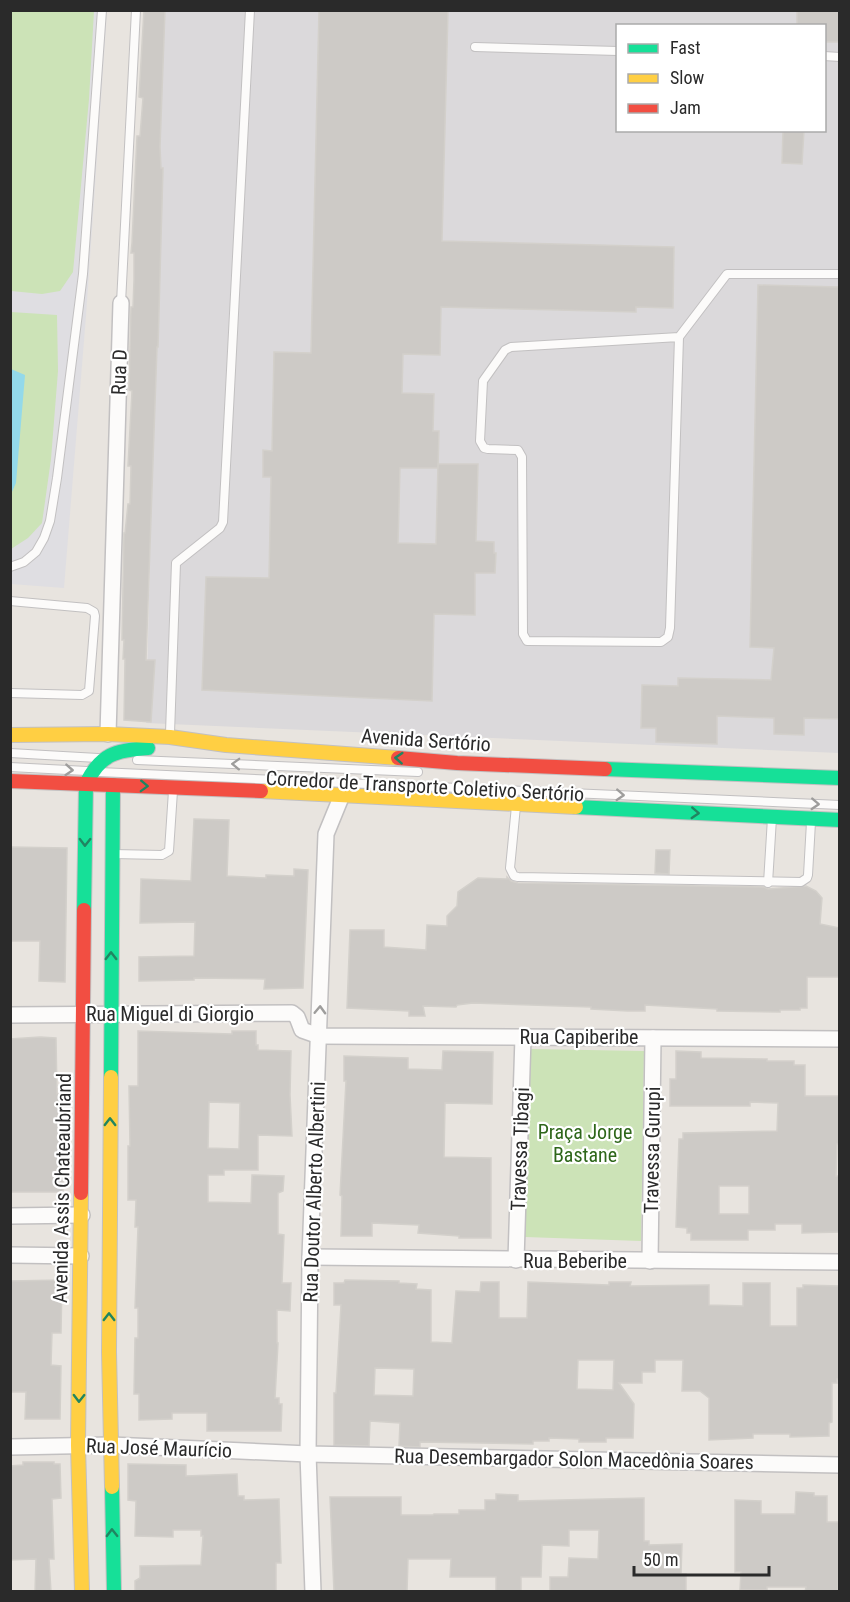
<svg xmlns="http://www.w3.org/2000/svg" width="850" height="1602" font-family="'Roboto Condensed',sans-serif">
  <rect width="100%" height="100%" fill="#e8e4df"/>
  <!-- industrial -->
  <path fill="#dbd9db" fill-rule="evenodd" d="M 163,11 L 839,11 L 839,753 L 146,723 ZM 618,26 L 824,26 L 824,130 L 618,130 Z"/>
  <!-- airport -->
  <polygon fill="#dfdee2" points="10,11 107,11 86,316 64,588 11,584"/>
  <!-- green -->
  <g fill="#cce3b7">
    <polygon points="11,10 94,11 89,99 73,272 60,291 42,294 11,291"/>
    <polygon points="11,312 57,315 58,371 51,459 42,523 28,538 11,549"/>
    <polygon points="531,1049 644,1051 641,1241 525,1237"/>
  </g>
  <!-- water -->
  <polygon fill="#93d9ea" points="11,369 25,375 16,483 11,494"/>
  <!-- building -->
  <g fill="#cdcac6" stroke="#d3d0cb" stroke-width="1.5" fill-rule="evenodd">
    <polygon points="144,10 165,10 160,147 161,168 163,168 158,347 157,347 146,660 155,660 151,722 124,720 125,659 123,659 124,640 122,640 124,533 125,533 128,504 130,504 131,466 128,466 132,391 129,390 131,307 133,307 134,280 134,253 131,253 132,243 137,136 140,136 143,98 139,97"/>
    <polygon points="319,10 448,10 442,241 674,247 673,308 636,307 636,312 441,307 440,355 403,354 402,393 434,394 433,431 439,431 438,468 400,468 398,543 436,544 438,464 478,464 476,541 494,542 494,553 496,553 495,573 475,573 475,615 434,614 432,701 202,690 206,577 269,578 271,477 263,477 263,450 272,451 274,352 311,353"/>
    <polygon points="797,10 840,10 840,42 825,42 825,26 797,26"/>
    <polygon points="783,130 804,130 802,164 782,163"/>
    <polygon points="758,285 840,287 840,719 804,718 804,735 774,734 774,718 717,716 717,744 656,742 656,728 641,728 642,685 678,686 678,678 771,680 774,648 750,647"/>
    <polygon points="194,819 229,820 227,876 266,878 266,875 294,876 294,869 308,870 303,988 264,989 265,979 194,978 194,980 139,981 139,957 194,956 195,922 140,923 141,879 191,881"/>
    <polygon points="10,847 67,848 65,982 39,981 40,941 10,941"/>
    <polygon points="656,850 670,850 669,874 655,873"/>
    <polygon points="507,877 511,881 518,883 764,887 768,889 806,886 816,891 822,898 820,924 840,928 840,977 807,977 807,1008 800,1008 800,1010 780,1010 780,1012 717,1011 717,1009 645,1005 645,1011 628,1011 591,1009 591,1007 473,1003 457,1005 456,1007 423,1006 425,1016 409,1016 409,1011 347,1008 350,930 384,930 384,947 426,950 427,925 447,926 447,916 457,906 458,892 478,878 507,879"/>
    <path d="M 138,1031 L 232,1034 L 232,1031 L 256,1031 L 256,1045 L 258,1045 L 258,1050 L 291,1051 L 290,1095 L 292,1136 L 258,1135 L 258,1170 L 224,1170 L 224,1175 L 208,1175 L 208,1202 L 251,1203 L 252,1175 L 284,1176 L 283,1191 L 278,1193 L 278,1234 L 284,1235 L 282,1283 L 291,1283 L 290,1311 L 277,1310 L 277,1343 L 278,1343 L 275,1398 L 279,1398 L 279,1404 L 282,1404 L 281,1431 L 207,1431 L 207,1413 L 172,1413 L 172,1419 L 139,1420 L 139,1394 L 134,1394 L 135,1338 L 138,1338 L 138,1308 L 135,1308 L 138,1227 L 135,1227 L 136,1200 L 128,1200 L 128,1146 L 130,1146 L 129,1086 L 138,1086 ZM 209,1102 L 240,1103 L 239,1149 L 208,1148 Z"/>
    <polygon points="40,1037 56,1038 57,1094 59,1094 60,1108 63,1108 63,1192 10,1192 10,1039"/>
    <polygon points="443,1051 493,1052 492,1104 445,1103 444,1157 491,1158 491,1238 459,1238 459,1236 418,1233 419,1225 372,1223 372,1236 341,1236 342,1196 340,1195 346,1081 344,1081 344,1056 408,1058 408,1069 442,1070"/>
    <path d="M 676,1051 L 701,1052 L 701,1058 L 767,1059 L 767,1061 L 794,1061 L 794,1065 L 805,1065 L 805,1096 L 840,1096 L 840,1144 L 837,1144 L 836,1176 L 839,1176 L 840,1232 L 802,1233 L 802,1224 L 775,1224 L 775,1230 L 748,1230 L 748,1240 L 691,1240 L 691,1233 L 687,1233 L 687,1228 L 676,1227 L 679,1139 L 683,1139 L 683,1133 L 777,1131 L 778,1103 L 750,1102 L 750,1106 L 670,1106 L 670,1079 L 676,1079 ZM 719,1186 L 749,1186 L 749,1214 L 719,1214 Z"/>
    <polygon points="62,1280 61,1333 52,1333 51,1365 61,1366 60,1419 25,1419 26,1392 10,1392 10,1281"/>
    <path d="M 345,1280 L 399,1281 L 399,1283 L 417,1284 L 416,1289 L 431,1290 L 431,1342 L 452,1343 L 456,1291 L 480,1292 L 481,1282 L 499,1282 L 499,1318 L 527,1318 L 528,1282 L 609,1285 L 609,1282 L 631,1282 L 630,1286 L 709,1285 L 709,1305 L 743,1306 L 743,1283 L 770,1283 L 770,1326 L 797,1326 L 797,1288 L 803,1288 L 803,1285 L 840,1286 L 840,1379 L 837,1379 L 837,1383 L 832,1383 L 832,1422 L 829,1423 L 829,1436 L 790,1437 L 790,1434 L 753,1434 L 753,1438 L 709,1440 L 709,1398 L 700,1391 L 682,1391 L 683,1360 L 655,1360 L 655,1372 L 642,1372 L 642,1383 L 619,1383 L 634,1404 L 633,1438 L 606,1438 L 606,1442 L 579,1442 L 579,1439 L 549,1438 L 549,1441 L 533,1441 L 533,1444 L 420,1442 L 420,1447 L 399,1446 L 400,1423 L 370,1421 L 369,1446 L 334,1445 L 334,1393 L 336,1393 L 341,1305 L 334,1305 L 334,1283 L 344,1283 ZM 578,1360 L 614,1360 L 613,1390 L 577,1389 ZM 375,1368 L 414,1369 L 413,1396 L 374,1395 Z"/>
    <polygon points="23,1462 54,1462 54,1464 60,1464 61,1498 52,1499 54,1559 49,1559 51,1592 35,1592 36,1559 10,1560 10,1466 23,1465"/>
    <polygon points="128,1464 186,1465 186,1476 237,1474 238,1496 244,1496 244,1500 279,1499 281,1563 276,1563 276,1592 135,1592 135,1581 140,1578 140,1566 201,1565 203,1536 201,1536 201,1530 173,1530 173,1537 135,1536 136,1501 128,1500"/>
    <polygon points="796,1492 814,1493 814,1496 827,1496 827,1522 840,1522 838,1592 805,1592 806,1587 767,1587 767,1590 740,1590 741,1572 735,1572 735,1500 761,1501 761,1514 795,1514"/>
    <polygon points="496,1494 518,1495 518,1501 644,1498 644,1541 649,1541 649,1545 682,1544 681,1574 686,1574 686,1592 550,1592 550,1577 568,1577 569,1558 598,1559 599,1530 569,1530 569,1546 542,1545 541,1577 521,1577 521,1592 496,1592 496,1577 450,1577 451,1559 408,1559 407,1592 334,1592 330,1497 401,1497 401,1515 433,1515 434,1514 459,1514 459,1510 485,1510 485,1500 496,1500"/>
  </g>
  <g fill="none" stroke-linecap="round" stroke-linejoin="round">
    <defs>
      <g id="lane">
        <polyline points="475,47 618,51"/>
        <polyline points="824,56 840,57"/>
        <polyline points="121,303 136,10"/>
        <polyline points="679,337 670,628 668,637 661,642 527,641 523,634 522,457 518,450 488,449 484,448 480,441 483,381 505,350 511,347 679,337 727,274 840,274"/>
        <polyline points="10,567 24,562 36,552 44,538 50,521 57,478 83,274 102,10"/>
        <polyline points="10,601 87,608 94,612 95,616 89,691 82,695 10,693"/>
        <polyline points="170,733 176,563 220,528 223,522 250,10"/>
        <polyline points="10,753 98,758"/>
        <polyline points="137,760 418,772"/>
        <polyline points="10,767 87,771"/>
        <polyline points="99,772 840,805"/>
        <polyline points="516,806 510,868 514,876 518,877 801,882 807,878 808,875 811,822"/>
        <polyline points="113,854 162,855 169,851 173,791"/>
        <polyline points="768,883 772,818"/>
      </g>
      <g id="street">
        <polyline points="108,734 121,303"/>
        <polyline points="10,1015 292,1013 297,1017 302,1030 319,1036 840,1039"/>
        <polyline points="10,1216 82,1215"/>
        <polyline points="10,1255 81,1256"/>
        <polyline points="310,1257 840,1262"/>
        <polyline points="516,1260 523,1037"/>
        <polyline points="650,1261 653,1038"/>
        <polyline points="10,1447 111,1445 308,1454 840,1465"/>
        <polyline points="313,1592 308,1454 310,1257 326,834 342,795"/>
      </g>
      <g id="fast">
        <polyline points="605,769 840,778"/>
        <path d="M 86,784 C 100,754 116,750 148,748"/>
        <polyline points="576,807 840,820"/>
        <polyline points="84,910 86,784"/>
        <polyline points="111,1077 113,785"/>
        <polyline points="112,1487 114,1592"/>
      </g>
      <g id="slow">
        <polyline points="10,735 108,734 170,737 226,745 398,758"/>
        <polyline points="261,791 576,807"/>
        <polyline points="111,1077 109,1352 112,1487"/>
        <polyline points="81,1193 78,1445 82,1592"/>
      </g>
      <g id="jam">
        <polyline points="398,758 457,763 605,769"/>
        <polyline points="10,781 261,791"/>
        <polyline points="81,1193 84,910"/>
      </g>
    </defs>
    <!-- lane casing -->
    <use href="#lane" stroke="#c2c0c1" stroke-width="10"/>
    <!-- street casing -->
    <use href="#street" stroke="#c2c0c1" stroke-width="18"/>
    <!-- fast casing -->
    <use href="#fast" stroke="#c2c0c1" stroke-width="16"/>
    <!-- slow casing -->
    <use href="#slow" stroke="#c2c0c1" stroke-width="16"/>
    <!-- jam casing -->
    <use href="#jam" stroke="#c2c0c1" stroke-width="16"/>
    <!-- lane -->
    <use href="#lane" stroke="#fcfbfa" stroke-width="8"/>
    <!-- street -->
    <use href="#street" stroke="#fcfbfa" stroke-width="15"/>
    <!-- fast -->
    <use href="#fast" stroke="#16e098" stroke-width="14"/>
    <!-- slow -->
    <use href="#slow" stroke="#ffcf43" stroke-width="14"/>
    <!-- jam -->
    <use href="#jam" stroke="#f24e42" stroke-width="14"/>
  </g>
  <!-- one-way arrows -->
  <defs><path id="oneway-chevron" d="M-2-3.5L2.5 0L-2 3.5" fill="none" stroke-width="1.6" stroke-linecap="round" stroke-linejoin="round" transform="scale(1.5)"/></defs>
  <g stroke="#208561">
    <use href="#oneway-chevron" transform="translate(399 758) rotate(-176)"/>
    <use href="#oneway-chevron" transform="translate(144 786) rotate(2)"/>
    <use href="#oneway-chevron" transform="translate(695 813) rotate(3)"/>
    <use href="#oneway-chevron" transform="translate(85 842) rotate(91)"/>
    <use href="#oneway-chevron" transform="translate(111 956) rotate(-90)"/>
    <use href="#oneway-chevron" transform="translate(110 1122) rotate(-90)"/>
    <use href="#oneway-chevron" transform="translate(109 1317) rotate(-90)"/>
    <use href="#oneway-chevron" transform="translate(79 1398) rotate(91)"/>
    <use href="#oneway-chevron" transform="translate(112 1533) rotate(-91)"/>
  </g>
  <g stroke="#9e9d9c">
    <use href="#oneway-chevron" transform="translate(236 764) rotate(-178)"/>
    <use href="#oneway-chevron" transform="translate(69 770) rotate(4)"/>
    <use href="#oneway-chevron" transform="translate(620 795) rotate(3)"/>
    <use href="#oneway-chevron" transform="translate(815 804) rotate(3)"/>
    <use href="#oneway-chevron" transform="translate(320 1010) rotate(-88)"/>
  </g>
  <g text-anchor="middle" stroke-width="4.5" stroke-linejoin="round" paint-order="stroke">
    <!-- street labels -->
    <g font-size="20" fill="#2a2a2a" stroke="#fff">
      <text transform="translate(119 372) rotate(-88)" y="7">Rua D</text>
      <text transform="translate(426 740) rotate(4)" y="7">Avenida Sertório</text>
      <text transform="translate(425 786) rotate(3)" y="7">Corredor de Transporte Coletivo Sertório</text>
      <text x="170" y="1021">Rua Miguel di Giorgio</text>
      <text x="579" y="1044">Rua Capiberibe</text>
      <text transform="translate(520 1149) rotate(-88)" y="7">Travessa Tibagi</text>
      <text transform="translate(652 1150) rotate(-89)" y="7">Travessa Gurupi</text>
      <text transform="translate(62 1188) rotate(-89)" y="7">Avenida Assis Chateaubriand</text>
      <text transform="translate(314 1192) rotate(-88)" y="7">Rua Doutor Alberto Albertini</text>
      <text x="575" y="1268">Rua Beberibe</text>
      <text transform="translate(159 1448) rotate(2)" y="7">Rua José Maurício</text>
      <text transform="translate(574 1459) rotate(1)" y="7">Rua Desembargador Solon Macedônia Soares</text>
    </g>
    <!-- park labels -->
    <g font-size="20" fill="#2e661a" stroke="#fff">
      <text x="585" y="1139">Praça Jorge<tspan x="585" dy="23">Bastane</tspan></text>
    </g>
  </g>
  <!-- border -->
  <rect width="850" height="1602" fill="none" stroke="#2a2a2a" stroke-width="24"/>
  <!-- legend -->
  <rect x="616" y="24" width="210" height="108" fill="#ffffff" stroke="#aaaaaa" stroke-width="1.5"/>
  <rect x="628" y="44" width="30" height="9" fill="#16e098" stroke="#aaaaaa" stroke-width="1.5"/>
  <text x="670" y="54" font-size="18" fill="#2a2a2a">Fast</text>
  <rect x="628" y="74" width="30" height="9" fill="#ffcf43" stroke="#aaaaaa" stroke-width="1.5"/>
  <text x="670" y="84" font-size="18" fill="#2a2a2a">Slow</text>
  <rect x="628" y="104" width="30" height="9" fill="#f24e42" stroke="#aaaaaa" stroke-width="1.5"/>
  <text x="670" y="114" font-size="18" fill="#2a2a2a">Jam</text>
  <!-- scale -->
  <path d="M634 1566v9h135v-9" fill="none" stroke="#2a2a2a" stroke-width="3"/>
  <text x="643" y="1566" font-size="18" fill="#2a2a2a" stroke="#ffffff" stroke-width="4.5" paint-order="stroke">50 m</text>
</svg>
